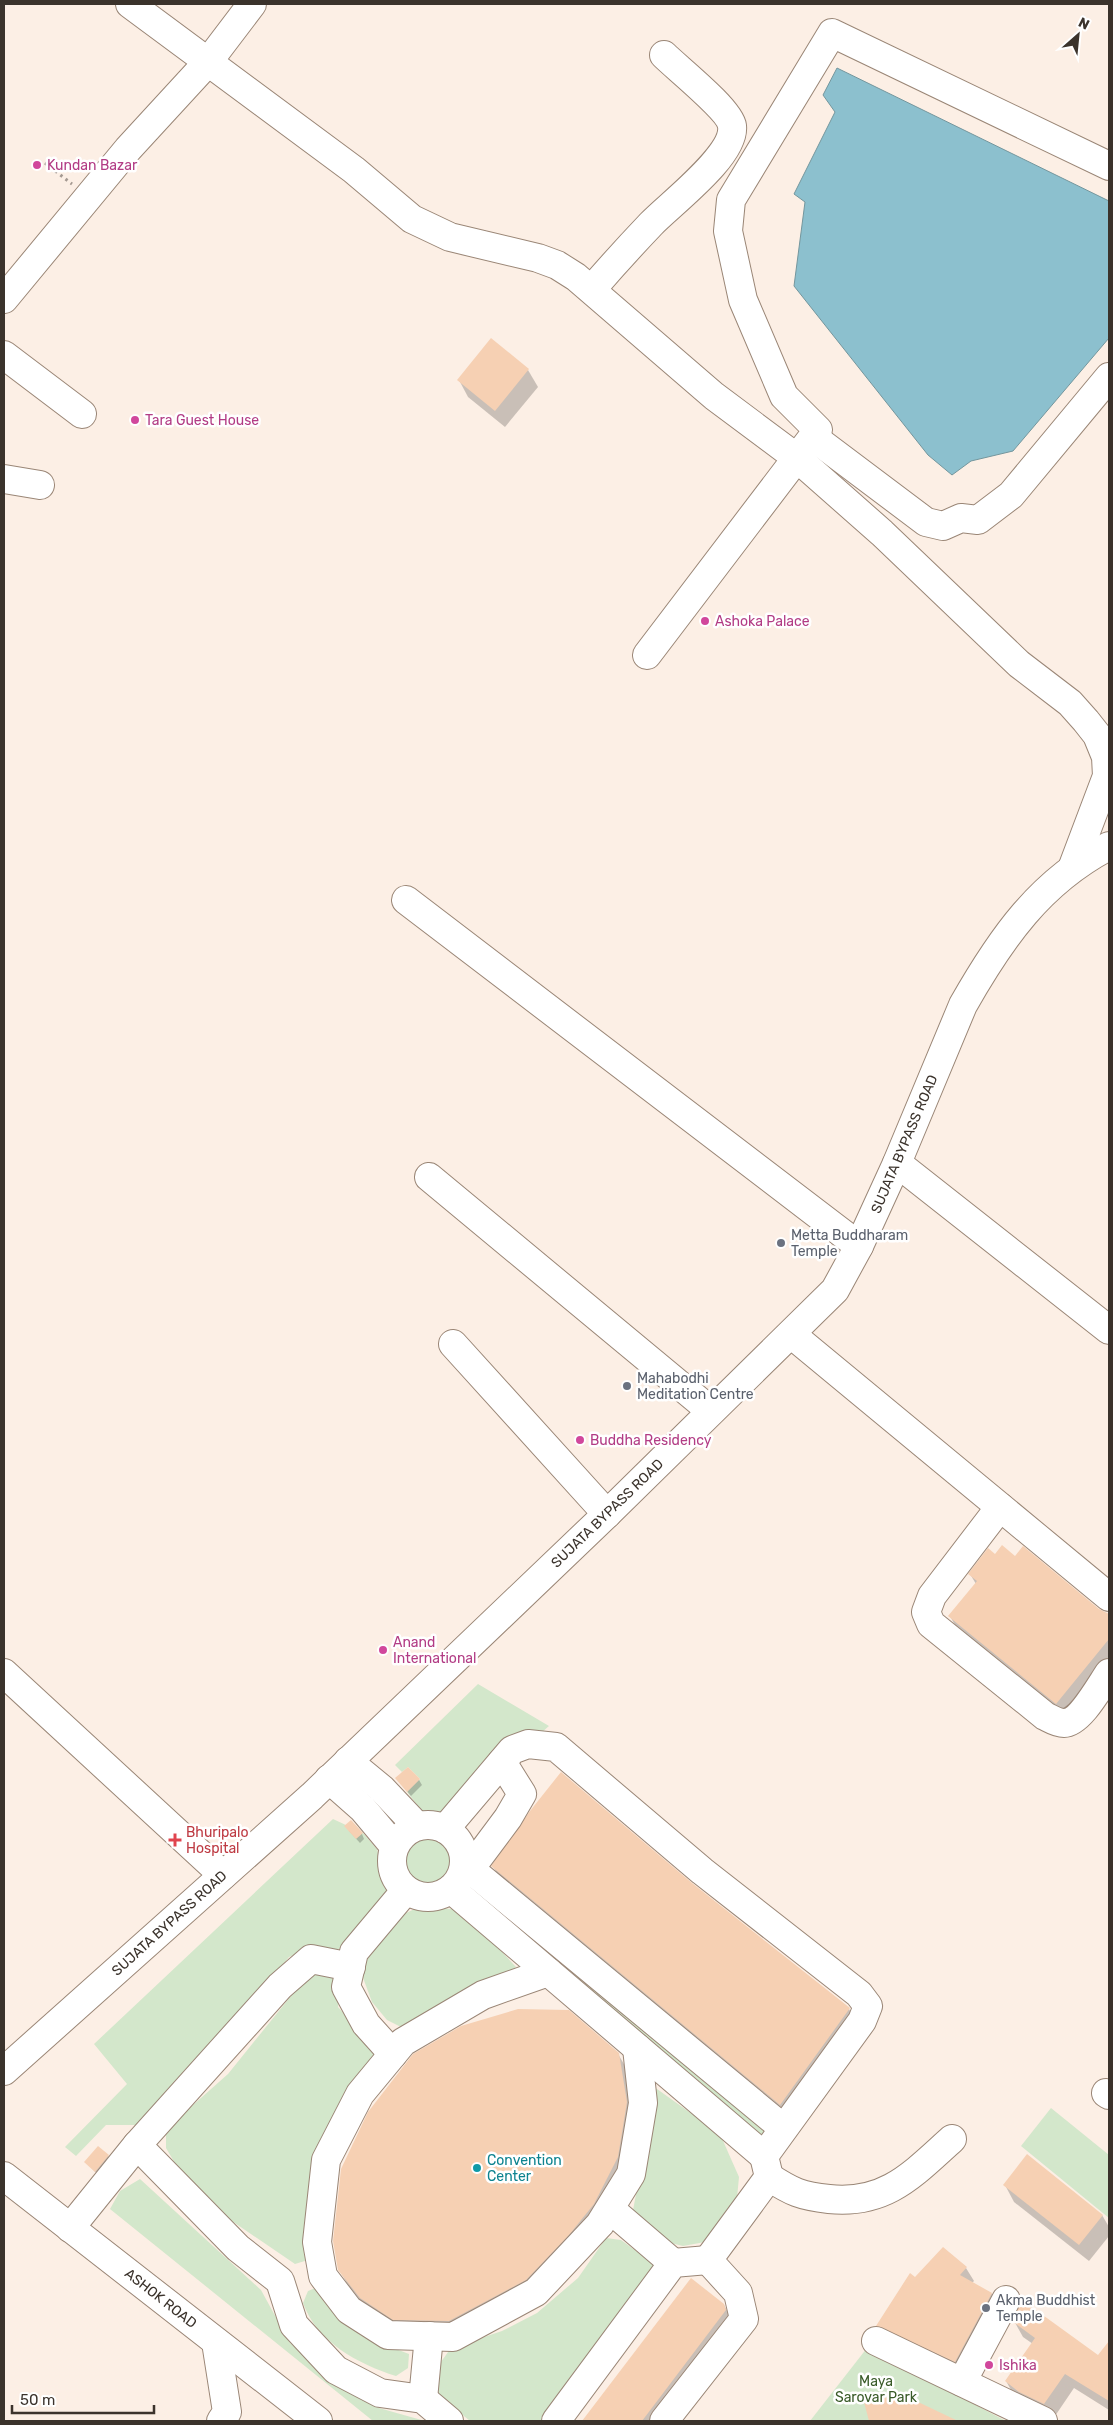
<svg xmlns="http://www.w3.org/2000/svg" width="1113" height="2425" font-family="Rubik,sans-serif">
  <rect width="100%" height="100%" fill="#fcefe5"/>
  <!-- green -->
  <g fill="#d3e7cb">
    <polygon points="478,1684 549,1726 446,1816 422,1811 407,1792 420,1779 408,1767 402,1772 395,1765"/>
    <polygon points="333,1819 363,1833 377,1849 386,1886 386,1896 354,1929 349,1942 337,1950 313,1947 289,1957 235,2023 139,2125 106,2125 76,2156 65,2147 127,2084 94,2044"/>
    <circle cx="428" cy="1860" r="24"/>
    <polygon points="473,1885 771,2130 763,2139 467,1891"/>
    <polygon points="419,1907 453,1909 475,1923 516,1967 489,1987 403,2028 387,2020 372,2002 362,1975 367,1953 395,1918"/>
    <polygon points="306,1972 336,1976 339,1998 338,2007 380,2054 354,2088 308,2260 295,2264 229,2219 179,2170 166,2148 166,2129 228,2074 295,1991"/>
    <polygon points="650,2084 720,2134 739,2177 737,2198 705,2242 683,2246 654,2239 633,2210 639,2179"/>
    <polygon points="1051,2108 1109,2155 1109,2218 1021,2146"/>
    <polygon points="140,2179 261,2290 290,2343 352,2391 379,2408 425,2421 373,2421 110,2209 120,2191"/>
    <polygon points="606,2238 621,2240 654,2264 653,2277 544,2421 470,2421 435,2392 438,2366 451,2348 502,2331 537,2313 578,2278"/>
    <path d="M 318,2287 L 388,2346 L 409,2354 L 408,2368 L 396,2376 C 358,2364 317,2342 303,2303 L 308,2291 Z"/>
    <polygon points="867,2348 1006,2421 810,2421"/>
  </g>
  <!-- water -->
  <polygon fill="#8cc0ce" stroke="#74969d" points="837,68 1109,201 1109,338 1013,451 971,461 952,475 928,455 794,286 805,202 794,194 835,112 823,95"/>
  <!-- shadow -->
  <g fill="#0003">
    <polygon points="528,370 538,387 505,427 468,397 459,380"/>
    <polygon points="995,1556 1109,1617 1109,1676 1069,1725 962,1638 950,1616 976,1584 970,1574"/>
    <polygon points="397,1779 419,1780 422,1785 411,1796"/>
    <polygon points="349,1831 362,1834 364,1839 360,1843"/>
    <polygon points="493,1866 691,1884 849,2009 862,2031 793,2127 506,1889"/>
    <polygon points="618,2054 631,2076 639,2126 606,2226 462,2343 374,2321 352,2292 339,2269"/>
    <polygon points="108,2156 111,2161 99,2176 86,2162"/>
    <polygon points="1005,2185 1102,2215 1109,2227 1109,2236 1089,2261 1014,2202"/>
    <polygon points="966,2268 974,2281 972,2283 991,2293 999,2307 963,2374 885,2339 877,2326 915,2279"/>
    <polygon points="691,2280 724,2305 736,2327 670,2421 583,2421"/>
    <polygon points="1014,2321 1098,2357 1109,2343 1109,2410 1074,2388 1053,2419 1015,2397 1006,2381 1033,2344 1023,2337"/>
    <polygon points="865,2403 940,2414 947,2421 870,2421"/>
  </g>
  <!-- building -->
  <g fill="#f6d0b3">
    <polygon points="491,338 529,369 495,411 457,380"/>
    <polygon points="1002,1545 1015,1556 1023,1546 1099,1609 1109,1614 1109,1639 1056,1704 948,1616 977,1581 968,1574 988,1548 995,1554"/>
    <polygon points="408,1767 420,1779 407,1792 395,1778"/>
    <polygon points="561,1772 692,1883 850,2008 780,2105 491,1866 530,1811"/>
    <polygon points="351,1820 363,1833 356,1839 344,1826"/>
    <polygon points="518,2009 569,2010 619,2053 627,2102 618,2157 594,2204 569,2235 526,2280 449,2321 393,2320 360,2298 338,2270 333,2241 341,2169 368,2112 413,2054 461,2026"/>
    <polygon points="98,2146 109,2155 95,2172 84,2162"/>
    <polygon points="1027,2154 1103,2215 1079,2245 1003,2185"/>
    <polygon points="943,2247 967,2267 960,2275 992,2293 955,2362 876,2326 910,2273 915,2277"/>
    <polygon points="691,2278 724,2304 726,2310 642,2421 582,2421"/>
    <polygon points="1022,2300 1098,2355 1109,2341 1109,2401 1065,2374 1044,2404 1019,2392 1005,2381 1035,2338 1012,2321"/>
    <polygon points="889,2397 916,2401 958,2421 869,2421 864,2402"/>
  </g>
  <g fill="none" stroke-linecap="round" stroke-linejoin="round">
    <defs>
      <g id="minor">
        <polyline points="130,4 354,170 412,219 450,237 538,258 557,265 576,277 714,396 797,458 882,533 1019,664 1070,703 1086,721 1097,735 1106,757 1107,776 1073,866"/>
        <path d="M 592,289 C 611,267 631,245 651,224 C 670,204 736,155 732,126 C 730,110 677,68 664,55"/>
        <polyline points="4,299 128,149 208,62 252,4"/>
        <polyline points="4,355 82,414"/>
        <polyline points="813,437 926,522 943,526 961,518 978,520 1011,495 1109,377"/>
        <polyline points="4,479 40,485"/>
        <polyline points="647,655 818,430 784,396 743,300 728,231 731,200 832,33 1109,166"/>
        <polyline points="406,900 859,1246"/>
        <polyline points="897,1163 1109,1330"/>
        <polyline points="429,1177 711,1411"/>
        <polyline points="791,1334 1109,1597"/>
        <polyline points="453,1344 607,1514"/>
        <path d="M 1000,1507 L 932,1596 L 926,1612 L 931,1624 L 1045,1716 C 1051,1719 1057,1723 1064,1723 C 1080,1723 1100,1686 1109,1673"/>
        <polyline points="4,1673 223,1875"/>
        <polyline points="348,1761 382,1789 417,1826"/>
        <polyline points="329,1779 363,1809 394,1846"/>
        <circle cx="428" cy="1861" r="36"/>
        <polyline points="445,1829 512,1750 528,1744 556,1747 702,1871 859,1994 868,2006 862,2021 764,2156 769,2177 708,2260 738,2293 744,2319 664,2421"/>
        <polyline points="464,1864 783,2128"/>
        <polyline points="470,1869 508,1818 522,1794 502,1762"/>
        <polyline points="451,1889 764,2156"/>
        <polyline points="351,1967 311,1959 280,1986 137,2145 238,2248 280,2281 294,2325 336,2370 380,2393 423,2399 449,2421"/>
        <polyline points="548,1972 483,1995 403,2042 360,2094 326,2160 317,2242 323,2276 349,2310 388,2335 453,2337 536,2292 600,2224 631,2174 643,2103 637,2048"/>
        <polyline points="393,2054 366,2024 346,1987 354,1952 406,1890"/>
        <path d="M 4,2071 L 312,1796 L 607,1514 L 835,1290 L 859,1246 L 897,1163 L 963,1005 C 1001,938 1040,882 1109,846"/>
        <polyline points="1106,2093 1109,2095"/>
        <polyline points="4,2176 318,2421"/>
        <path d="M 769,2177 C 792,2192 801,2196 829,2199 C 886,2205 913,2174 952,2139"/>
        <polyline points="610,2209 673,2263"/>
        <polyline points="70,2228 137,2145"/>
        <polyline points="876,2341 1043,2421"/>
        <polyline points="216,2342 227,2412 221,2421"/>
        <polyline points="962,2382 1006,2300"/>
        <polyline points="423,2399 429,2336"/>
        <polyline points="556,2421 673,2263 708,2260"/>
      </g>
    </defs>
    <!-- minor casing -->
    <use href="#minor" stroke="#9a8676" stroke-width="30"/>
    <!-- path -->
    <polyline stroke="#a49991" stroke-width="3" stroke-dasharray="2.5 4" stroke-linecap="butt" points="45,163 72,184"/>
    <!-- minor -->
    <use href="#minor" stroke="#fff" stroke-width="28"/>
  </g>
  <!-- markers -->
  <g fill="#d1479c" stroke="#fff" stroke-width="2">
    <circle cx="37" cy="165" r="5"/>
    <circle cx="135" cy="420" r="5"/>
    <circle cx="705" cy="621" r="5"/>
    <circle cx="580" cy="1440" r="5"/>
    <circle cx="383" cy="1650" r="5"/>
    <circle cx="989" cy="2365" r="5"/>
  </g>
  <g fill="#6b7280" stroke="#fff" stroke-width="2">
    <circle cx="781" cy="1243" r="5"/>
    <circle cx="627" cy="1386" r="5"/>
    <circle cx="986" cy="2308" r="5"/>
  </g>
  <path fill="#e0444e" stroke="#fff" stroke-width="2" d="M172.5 1832.5h5v5h5v5h-5v5h-5v-5h-5v-5h5z"/>
  <circle fill="#0f9aa8" stroke="#fff" stroke-width="2" cx="477" cy="2168" r="5"/>
  <g text-anchor="middle" stroke-width="5" stroke-linejoin="round" paint-order="stroke">
    <!-- hotel labels -->
    <g font-size="14" fill="#b23c85" stroke="#fff" text-anchor="start">
      <text x="47" y="170">Kundan Bazar</text>
      <text x="145" y="425">Tara Guest House</text>
      <text x="715" y="626">Ashoka Palace</text>
      <text x="590" y="1445">Buddha Residency</text>
      <text x="393" y="1647">Anand<tspan x="393" dy="16">International</tspan></text>
      <text x="999" y="2370">Ishika</text>
    </g>
    <!-- street labels -->
    <g font-size="14" fill="#3b332c" stroke="#fff">
      <text transform="translate(904 1144) rotate(-67)" y="5">SUJATA BYPASS ROAD</text>
      <text transform="translate(607 1513) rotate(-44)" y="5">SUJATA BYPASS ROAD</text>
      <text transform="translate(169 1923) rotate(-42)" y="5">SUJATA BYPASS ROAD</text>
      <text transform="translate(161 2298) rotate(38)" y="5">ASHOK ROAD</text>
    </g>
    <!-- worship labels -->
    <g font-size="14" fill="#5b616d" stroke="#fff" text-anchor="start">
      <text x="791" y="1240">Metta Buddharam<tspan x="791" dy="16">Temple</tspan></text>
      <text x="637" y="1383">Mahabodhi<tspan x="637" dy="16">Meditation Centre</tspan></text>
      <text x="996" y="2305">Akma Buddhist<tspan x="996" dy="16">Temple</tspan></text>
    </g>
    <!-- health labels -->
    <g font-size="14" fill="#be3a42" stroke="#fff" text-anchor="start">
      <text x="186" y="1837">Bhuripalo<tspan x="186" dy="16">Hospital</tspan></text>
    </g>
    <!-- culture labels -->
    <g font-size="14" fill="#0d838f" stroke="#fff" text-anchor="start">
      <text x="487" y="2165">Convention<tspan x="487" dy="16">Center</tspan></text>
    </g>
    <!-- park labels -->
    <g font-size="14" fill="#385a27" stroke="#fff">
      <text x="876" y="2386">Maya<tspan x="876" dy="16">Sarovar Park</tspan></text>
    </g>
  </g>
  <!-- border -->
  <rect width="1113" height="2425" fill="none" stroke="#3b332c" stroke-width="10"/>
  <!-- north arrow -->
  <g transform="translate(1078 35) rotate(27)" stroke="#ffffff" stroke-width="4" paint-order="stroke">
  <path d="M0-4L9 19L0 12L-9 19Z" fill="#3b332c"/>
  <text y="-8" font-size="14" font-weight="bold" text-anchor="middle" fill="#3b332c">N</text>
  </g>
  <!-- scale -->
  <path d="M12 2405v8h142v-8" fill="none" stroke="#3b332c" stroke-width="2.5"/>
  <text x="20" y="2405" font-size="15" fill="#3b332c" stroke="#ffffff" stroke-width="4" paint-order="stroke">50 m</text>
</svg>
